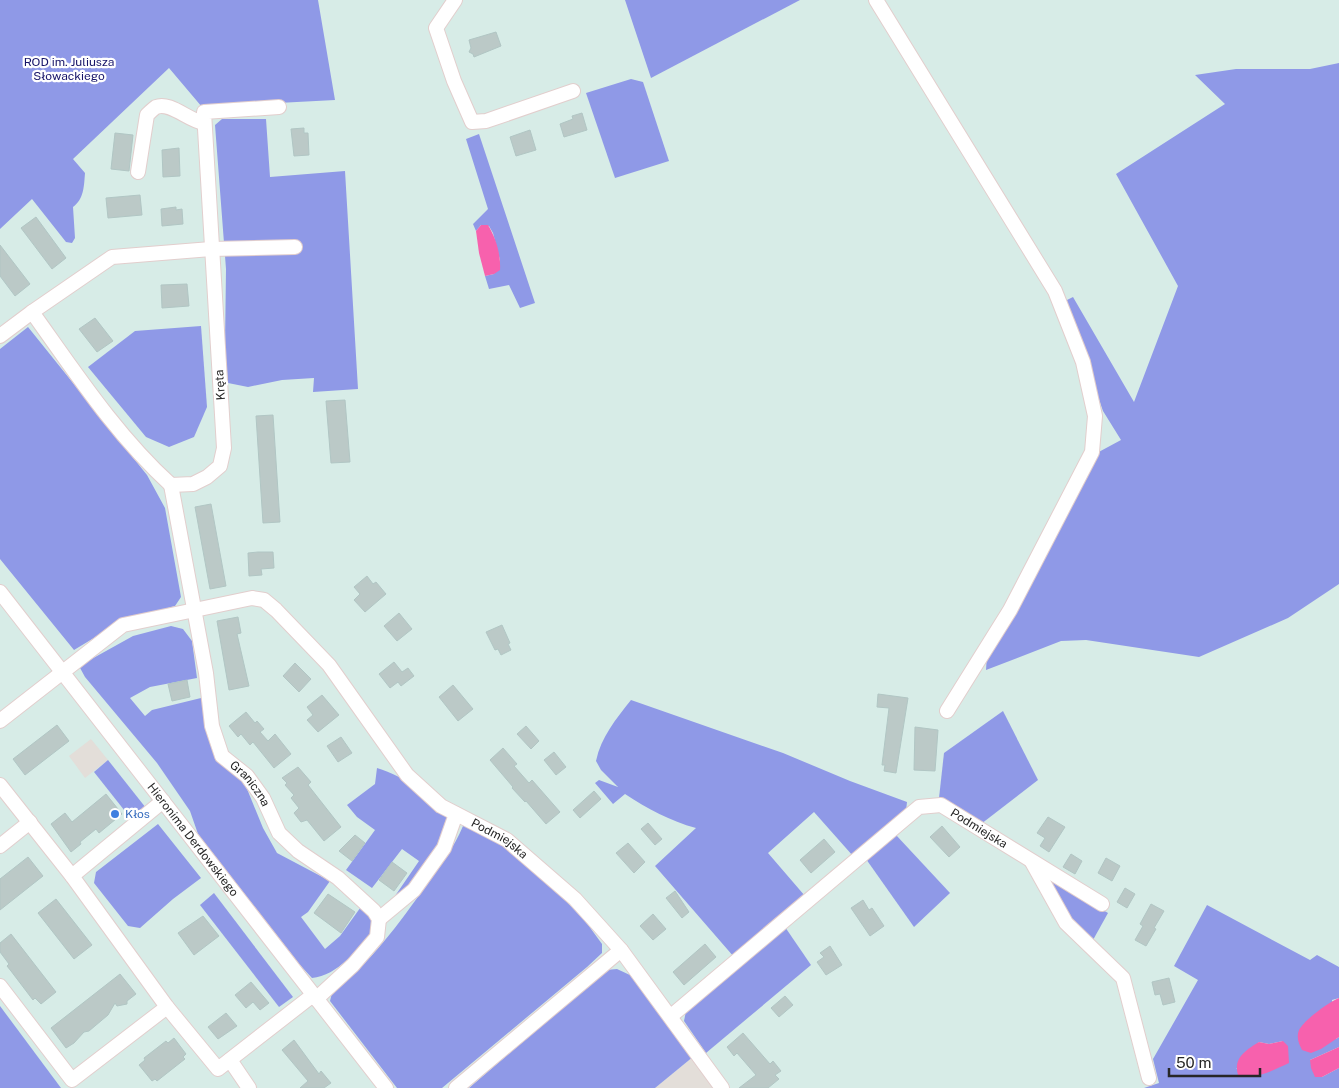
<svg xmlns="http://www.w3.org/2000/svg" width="1339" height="1088" font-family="'Public Sans',sans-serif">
  <rect width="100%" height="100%" fill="#d7ece7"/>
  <!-- industrial -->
  <g fill="#e3ded9">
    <polygon points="91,739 108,760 85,778 69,756"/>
    <polygon points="694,1056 716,1088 655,1088"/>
  </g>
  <!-- green -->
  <g fill="#8f99e7" fill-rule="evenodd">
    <path d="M 0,0 L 318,0 L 335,100 L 202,107 L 169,68 L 73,159 L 85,173 C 84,186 84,199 73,207 L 75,238 L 72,243 L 66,242 L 32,199 L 0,229 Z"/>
    <polygon points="625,0 800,0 651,78"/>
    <polygon points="1339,63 1339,584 1288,618 1199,657 1086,640 1061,641 986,670 988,639 1095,454 1121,440 1103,411 1065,301 1073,297 1134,402 1178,286 1116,174 1225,104 1195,75 1236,69 1310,69"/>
    <polygon points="631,79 643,82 669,161 615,178 586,93"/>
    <polygon points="222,119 266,119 270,177 345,171 358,389 313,392 314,378 282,380 248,387 228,383 225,346 226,269 215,125"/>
    <polygon points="479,134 535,303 520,308 509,285 489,289 485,276 494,274 500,260 493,233 489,226 481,225 476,231 473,224 488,209 466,139"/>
    <polygon points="201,326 207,407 194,437 169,447 146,437 88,367 135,331"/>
    <polygon points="28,327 147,475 165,508 181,597 175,606 122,621 74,650 0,559 0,349"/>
    <path d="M 171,626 L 183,629 L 192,641 L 197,678 L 150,687 L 130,698 L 145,716 L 152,710 L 201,698 L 215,753 L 245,784 L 263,828 L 277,853 L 330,881 L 308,912 L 301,917 L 325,949 L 340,936 L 363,904 L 375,918 L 375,930 C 358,948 338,976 312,978 L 300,965 L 198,834 L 190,811 L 157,763 L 85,677 L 79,666 L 133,636 Z"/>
    <path d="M 631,700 L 783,753 L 850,781 L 907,802 L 906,811 L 853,856 L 814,812 L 768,853 L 805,896 L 734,957 L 655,866 L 696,828 C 670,821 648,809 625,794 L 613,804 L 595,783 L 599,780 L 618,787 L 601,770 L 596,761 C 601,737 616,719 631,700 Z"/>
    <polygon points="1003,711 1038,780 981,824 939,798 944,753"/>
    <polygon points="108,760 146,808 132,820 94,772"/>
    <path d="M 377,768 C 405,776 434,798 451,822 L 443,844 L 407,890 L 395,896 L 419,861 L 402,849 L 372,888 L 346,870 L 375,830 L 357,817 L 347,805 L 375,784 Z"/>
    <polygon points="158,824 201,878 173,899 140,928 128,926 94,883 96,872"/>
    <path d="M 471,825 L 507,846 L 535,869 L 586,922 L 602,944 L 602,953 L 587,967 L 442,1088 L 397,1088 L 330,1001 L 332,993 C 370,963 399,924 427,884 C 440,865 454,848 463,826 Z"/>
    <polygon points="896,835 950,893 914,927 866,859"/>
    <polygon points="1046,876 1108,913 1093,940 1067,916"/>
    <polygon points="214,893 293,997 279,1007 200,905"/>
    <path d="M 1207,905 L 1310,960 L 1317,955 L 1339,967 L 1339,998 L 1332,1000 L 1336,1039 L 1339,1037 L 1339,1047 L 1310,1060 L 1322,1077 L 1339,1068 L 1339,1088 L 1144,1088 L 1159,1083 L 1153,1059 L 1198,980 L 1174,966 ZM 1283,1041 L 1236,1069 L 1259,1042 L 1269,1044 Z"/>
    <polygon points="785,927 811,965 706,1053 684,1021 686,1011"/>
    <polygon points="617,969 632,976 694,1056 655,1088 469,1088 606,970"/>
    <polygon points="0,1006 61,1088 0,1088"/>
  </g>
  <!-- water -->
  <g fill="#f761ad">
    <path d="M 481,225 L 488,225 C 496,238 501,255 500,270 L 494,274 L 485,276 L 479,253 L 476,231 Z"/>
    <path d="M 1339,998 L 1339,1037 L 1321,1049 L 1311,1053 L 1302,1050 C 1299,1044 1296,1037 1299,1030 C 1304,1020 1329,1002 1339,998 Z"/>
    <path d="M 1283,1041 L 1288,1046 L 1289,1063 C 1273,1070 1257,1080 1238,1075 C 1233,1058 1246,1050 1259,1042 L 1269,1044 Z"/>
    <polygon points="1339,1047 1339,1068 1322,1077 1315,1077 1311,1068 1310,1060"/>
  </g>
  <!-- building -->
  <g fill="#bbc9c7" stroke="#b1c6c4">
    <polygon points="496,32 501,46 474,57 473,54 469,52 471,48 469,40"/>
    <polygon points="582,113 587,130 564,137 560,124 573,119 572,116"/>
    <polygon points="304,128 304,133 308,133 309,155 294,156 291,129"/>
    <polygon points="530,130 536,150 516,156 510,137"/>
    <polygon points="115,133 133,135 129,171 111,169"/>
    <polygon points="179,148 180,176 163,177 162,150"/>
    <polygon points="140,195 142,215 108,218 106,198"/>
    <polygon points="176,207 176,210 182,209 183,224 162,226 161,209"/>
    <polygon points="36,217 66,258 52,269 21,228"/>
    <polygon points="0,245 30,284 15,296 0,276"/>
    <polygon points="187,284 189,306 162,308 161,285"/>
    <polygon points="95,318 113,341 97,352 79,329"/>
    <polygon points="345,400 350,462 331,463 326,401"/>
    <polygon points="273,415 280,522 263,523 256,416"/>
    <polygon points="211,504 226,586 210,589 195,507"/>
    <polygon points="258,552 273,552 274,568 261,569 262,575 249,576 248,553"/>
    <polygon points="367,576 373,584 376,582 386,594 365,612 354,600 360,594 354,587"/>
    <polygon points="399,613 412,629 397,641 384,626"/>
    <polygon points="238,617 241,633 237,634 249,686 229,690 217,621"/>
    <polygon points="502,625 510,643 508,644 511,650 501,655 498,649 495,650 486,632"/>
    <polygon points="394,662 402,672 408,668 414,676 401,686 398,682 390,688 379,674"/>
    <polygon points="295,663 311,679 299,692 283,676"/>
    <polygon points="187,680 190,697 172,701 168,684"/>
    <polygon points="453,685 473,709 458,721 439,697"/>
    <polygon points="878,694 908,698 896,773 884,771 885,765 882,765 889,708 877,707"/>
    <polygon points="322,695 339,715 318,732 307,720 313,715 307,707"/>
    <polygon points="246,712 255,723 257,721 264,729 260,732 268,741 275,734 291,754 274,768 253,742 250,745 241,734 238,737 229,726"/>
    <polygon points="57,725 69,741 25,775 13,759"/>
    <polygon points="526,726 539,741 531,749 517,734"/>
    <polygon points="915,727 938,730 935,771 914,770"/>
    <polygon points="341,737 352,753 338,762 327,746"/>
    <polygon points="503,748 517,764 514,766 529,783 532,780 560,812 546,824 526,801 525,802 512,788 513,787 490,760"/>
    <polygon points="554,752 566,767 556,775 544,760"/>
    <polygon points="298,767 311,782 308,785 341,827 324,841 307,820 301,822 294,813 299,808 291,798 294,795 285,785 287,783 282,778"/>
    <polygon points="594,791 601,799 580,818 573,810"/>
    <polygon points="106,794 122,814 99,833 96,829 80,842 81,844 71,852 51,824 65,813 72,822"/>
    <polygon points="1048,817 1065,827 1049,852 1040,846 1045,838 1037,833"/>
    <polygon points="648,823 662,839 655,845 641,829"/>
    <polygon points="942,826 960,847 949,857 930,837"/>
    <polygon points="355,835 365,843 352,861 339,851"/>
    <polygon points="824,839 835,852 811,873 800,860"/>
    <polygon points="628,843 645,862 634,873 616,853"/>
    <polygon points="1071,854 1082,861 1075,874 1063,867"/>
    <polygon points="28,857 43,876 0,910 0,879"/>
    <polygon points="1106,858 1120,866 1112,881 1098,873"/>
    <polygon points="392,862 407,873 394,891 379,880"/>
    <polygon points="1125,888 1135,894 1127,908 1117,902"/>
    <polygon points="675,891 689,912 682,918 666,898"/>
    <polygon points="328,894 355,912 341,933 314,913"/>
    <polygon points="56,899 92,945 74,959 38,913"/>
    <polygon points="863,900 869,910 872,908 884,926 870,936 851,908"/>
    <polygon points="1151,904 1164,911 1154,928 1156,929 1146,946 1135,940 1143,926 1140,924"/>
    <polygon points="653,914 666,929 653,940 640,926"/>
    <polygon points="203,916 219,936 194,955 178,933"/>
    <polygon points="11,934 56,992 41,1004 35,998 33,1000 11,971 7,966 9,964 0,952 0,943"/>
    <polygon points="705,944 716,957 684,985 673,972"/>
    <polygon points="830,946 842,965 826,975 817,962 824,957 820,953"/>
    <polygon points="120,974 136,994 127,1001 127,1004 117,1006 115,1003 108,1015 89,1031 84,1032 74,1043 66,1048 51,1028"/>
    <polygon points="1169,978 1175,1002 1163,1005 1160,994 1155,995 1152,982"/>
    <polygon points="251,982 269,1003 260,1010 253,1002 246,1008 235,995"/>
    <polygon points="785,996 793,1005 779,1017 771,1008"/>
    <polygon points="226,1013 237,1026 218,1039 208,1027"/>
    <polygon points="743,1033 770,1064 773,1061 781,1071 775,1075 779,1079 768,1088 739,1088 756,1075 737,1053 734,1056 727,1047"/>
    <polygon points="174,1038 186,1054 183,1057 185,1059 157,1081 155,1079 152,1081 139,1065 145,1060 144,1058 166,1041 168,1043"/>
    <polygon points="294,1040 319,1074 321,1071 331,1083 324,1088 300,1088 308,1081 282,1050"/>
  </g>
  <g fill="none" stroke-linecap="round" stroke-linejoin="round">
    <defs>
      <g id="minor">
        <polyline points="455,0 436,28 454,81 472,122 486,121 573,91"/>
        <polyline points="876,0 1055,291 1083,362 1095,416 1092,452 1010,610 947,711"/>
        <path d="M 138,172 L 147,115 C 150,112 153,109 156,107 C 170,101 189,121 204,123"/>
        <path d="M 32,312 C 75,372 116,435 171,485 L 193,484 L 207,477 L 220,466 L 224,448 L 204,112 L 279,107"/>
        <polyline points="0,336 32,312 112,257 211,249 295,247"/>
        <path id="s1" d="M 171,485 L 206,673 L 212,726 L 222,756 L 247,776 L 263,798 L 279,833 L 298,851 L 338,878 L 374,911 L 379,919 L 377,937 L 353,965 L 316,999"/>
        <path id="s2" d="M 0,592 L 386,1088"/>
        <path id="s3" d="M 0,721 L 123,625 L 252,598 L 264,600 L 276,610 L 329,665 L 407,775 L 441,806 L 507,840 L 575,899 L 621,950 L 722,1088"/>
        <polyline points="0,785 72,876 167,1007 218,1069 313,995"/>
        <polyline points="0,846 30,822"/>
        <polyline points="1032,862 1066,923 1123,978 1149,1078"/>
        <polyline points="72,876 163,801"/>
        <polyline points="379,919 414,890 444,848 456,814"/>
        <polyline points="0,986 72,1080 167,1007"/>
        <path id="s4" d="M 671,1016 L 919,807 L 941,805 L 1102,904"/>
        <polyline points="230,1060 249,1088"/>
        <polyline points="456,1088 621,950"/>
      </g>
    </defs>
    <!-- minor casing -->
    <use href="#minor" stroke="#e2cecd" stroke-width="16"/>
    <!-- minor -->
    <use href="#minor" stroke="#fff" stroke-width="14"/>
  </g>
  <!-- markers -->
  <circle fill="#3f7fe0" stroke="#fff" stroke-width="2" cx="115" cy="814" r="5"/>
  <g text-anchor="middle" stroke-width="4.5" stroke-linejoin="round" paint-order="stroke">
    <!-- park labels -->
    <g font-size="12" fill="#161468" stroke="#fff">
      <text x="69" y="66">ROD im. Juliusza<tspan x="69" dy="14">Słowackiego</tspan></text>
    </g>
    <!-- street labels -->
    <g font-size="12" fill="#272727" stroke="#fff">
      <text transform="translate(220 385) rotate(-94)" y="4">Kręta</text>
      <text dy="4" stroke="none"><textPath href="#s1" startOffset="316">Graniczna</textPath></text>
      <text dy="4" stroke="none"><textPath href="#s4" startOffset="391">Podmiejska</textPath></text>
      <text dy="4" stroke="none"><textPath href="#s2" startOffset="314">Hieronima Derdowskiego</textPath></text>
      <text dy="4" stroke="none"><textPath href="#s3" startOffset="640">Podmiejska</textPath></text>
    </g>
    <!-- shop labels -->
    <g font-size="12" fill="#366cbe" stroke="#fff" text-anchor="start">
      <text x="125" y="818">Kłos</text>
    </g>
  </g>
  <!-- scale -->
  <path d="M1169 1068v8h91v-8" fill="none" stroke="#272727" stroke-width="2.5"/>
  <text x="1176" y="1068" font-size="15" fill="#272727" stroke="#ffffff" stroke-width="4" paint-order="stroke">50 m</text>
</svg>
